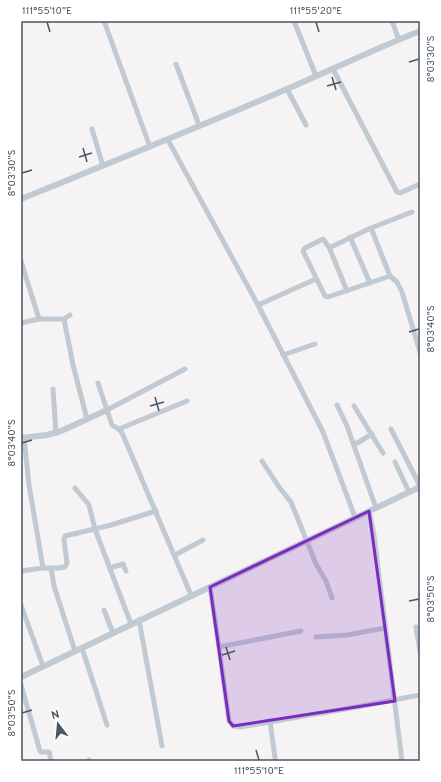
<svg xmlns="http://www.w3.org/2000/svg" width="441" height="782" font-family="Overpass,sans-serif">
  <rect width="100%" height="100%" fill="#f5f3f3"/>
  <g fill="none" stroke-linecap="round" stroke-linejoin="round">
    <!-- minor -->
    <g stroke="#c1cad2" stroke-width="5">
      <polyline points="104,21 150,147"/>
      <polyline points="294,21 316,76"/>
      <polyline points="392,21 399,40"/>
      <polyline points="176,64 199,125"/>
      <polyline points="333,69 397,192 400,193 420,184"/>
      <polyline points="287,89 306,125"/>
      <polyline points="92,129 103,166"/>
      <polyline points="168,140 258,305 323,432 355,517"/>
      <polyline points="371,228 390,276 328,297 325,296 303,251 305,248 323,239 328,246 331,247 371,228 412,212"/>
      <polyline points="350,237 370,283"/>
      <polyline points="329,247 347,291"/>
      <polyline points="21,261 39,319"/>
      <polyline points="390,276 397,282 402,292 420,352"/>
      <polyline points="258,305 316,279"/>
      <polyline points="64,319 73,365 87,419"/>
      <polyline points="21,323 39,319 64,319 70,315"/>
      <polyline points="283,355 315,344"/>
      <polyline points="98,383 112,425 120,430 123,435 191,595"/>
      <polyline points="53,389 56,433"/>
      <polyline points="337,405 347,426 376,508"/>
      <polyline points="354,406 383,453"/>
      <polyline points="107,410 185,369"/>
      <polyline points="119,429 187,401"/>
      <polyline points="391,429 420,486"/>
      <polyline points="24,437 29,485 43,568"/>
      <polyline points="354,445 372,434"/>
      <polyline points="262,461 279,487 291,502 316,564 326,581 332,598"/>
      <polyline points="395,462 409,492"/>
      <polyline points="75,488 89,505 95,529 131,624"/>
      <polyline points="369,511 374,535 402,761"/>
      <polyline points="175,555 203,540"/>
      <polyline points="51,568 54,586 75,651"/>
      <polyline points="110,568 123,564 126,571"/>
      <polyline points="21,571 43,568 59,568 65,567 67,563 64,540 65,536 111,525 156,511"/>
      <polyline points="210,587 219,647 229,721 233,726 240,727 351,708 420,695"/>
      <polyline points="21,605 43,666"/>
      <polyline points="104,610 113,633"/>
      <polyline points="139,620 162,746"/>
      <polyline points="416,627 420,651"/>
      <polyline points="316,637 347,635 385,628"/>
      <polyline points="219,647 301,631"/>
      <polyline points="82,648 107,725"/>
      <polyline points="21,685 40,751 41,752 49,752 51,761"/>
      <polyline points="270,721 275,758"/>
      <polyline points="89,760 90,761"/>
    </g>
    <!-- tertiary -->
    <g stroke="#c1cad2" stroke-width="6">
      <path d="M 21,199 C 110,163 199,127 287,89 C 331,70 375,49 420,31"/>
      <polyline points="21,438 47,435 61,431 107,410"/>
      <polyline points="21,677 420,487"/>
    </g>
  </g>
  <!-- marked area -->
  <path fill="#7b2cbf" fill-opacity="0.2" stroke="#7b2cbf" stroke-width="3" stroke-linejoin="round" d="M 369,511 L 395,701 L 233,726 L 229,721 L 210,587 Z"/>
  <!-- ticks -->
  <path fill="none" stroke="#4a5661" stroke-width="1.5" d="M 47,22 L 50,32M 316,22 L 319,32M 409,62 L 419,59M 332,77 L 336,90M 327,86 L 341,82M 83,148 L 87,162M 79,157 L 92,153M 22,173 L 32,170M 409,332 L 419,329M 155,397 L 159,411M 150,406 L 164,402M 22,443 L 32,440M 409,601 L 419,599M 226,647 L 230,660M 222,655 L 235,651M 22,713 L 32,710M 256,750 L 259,760"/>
  <!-- border -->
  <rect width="441" height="782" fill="none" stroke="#ffffff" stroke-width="44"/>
  <!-- north arrow -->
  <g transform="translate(58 724) rotate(344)" stroke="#ffffff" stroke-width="3" paint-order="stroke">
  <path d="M0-3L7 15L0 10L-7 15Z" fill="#4a5661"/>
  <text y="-6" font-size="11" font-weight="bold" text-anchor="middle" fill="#4a5661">N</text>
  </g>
  <rect x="22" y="22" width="397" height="738" fill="none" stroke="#4a5661" stroke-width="1.5"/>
  <g font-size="10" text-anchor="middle" fill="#4a5661">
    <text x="47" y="14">111°55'10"E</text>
    <text x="316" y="14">111°55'20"E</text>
    <text transform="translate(430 59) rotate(-90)" y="4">8°03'30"S</text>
    <text transform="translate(11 173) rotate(-90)" y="4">8°03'30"S</text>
    <text transform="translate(430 329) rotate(-90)" y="4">8°03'40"S</text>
    <text transform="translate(11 443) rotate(-90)" y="4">8°03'40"S</text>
    <text transform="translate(430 599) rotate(-90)" y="4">8°03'50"S</text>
    <text transform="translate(11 713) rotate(-90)" y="4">8°03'50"S</text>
    <text x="259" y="774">111°55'10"E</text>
  </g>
</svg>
